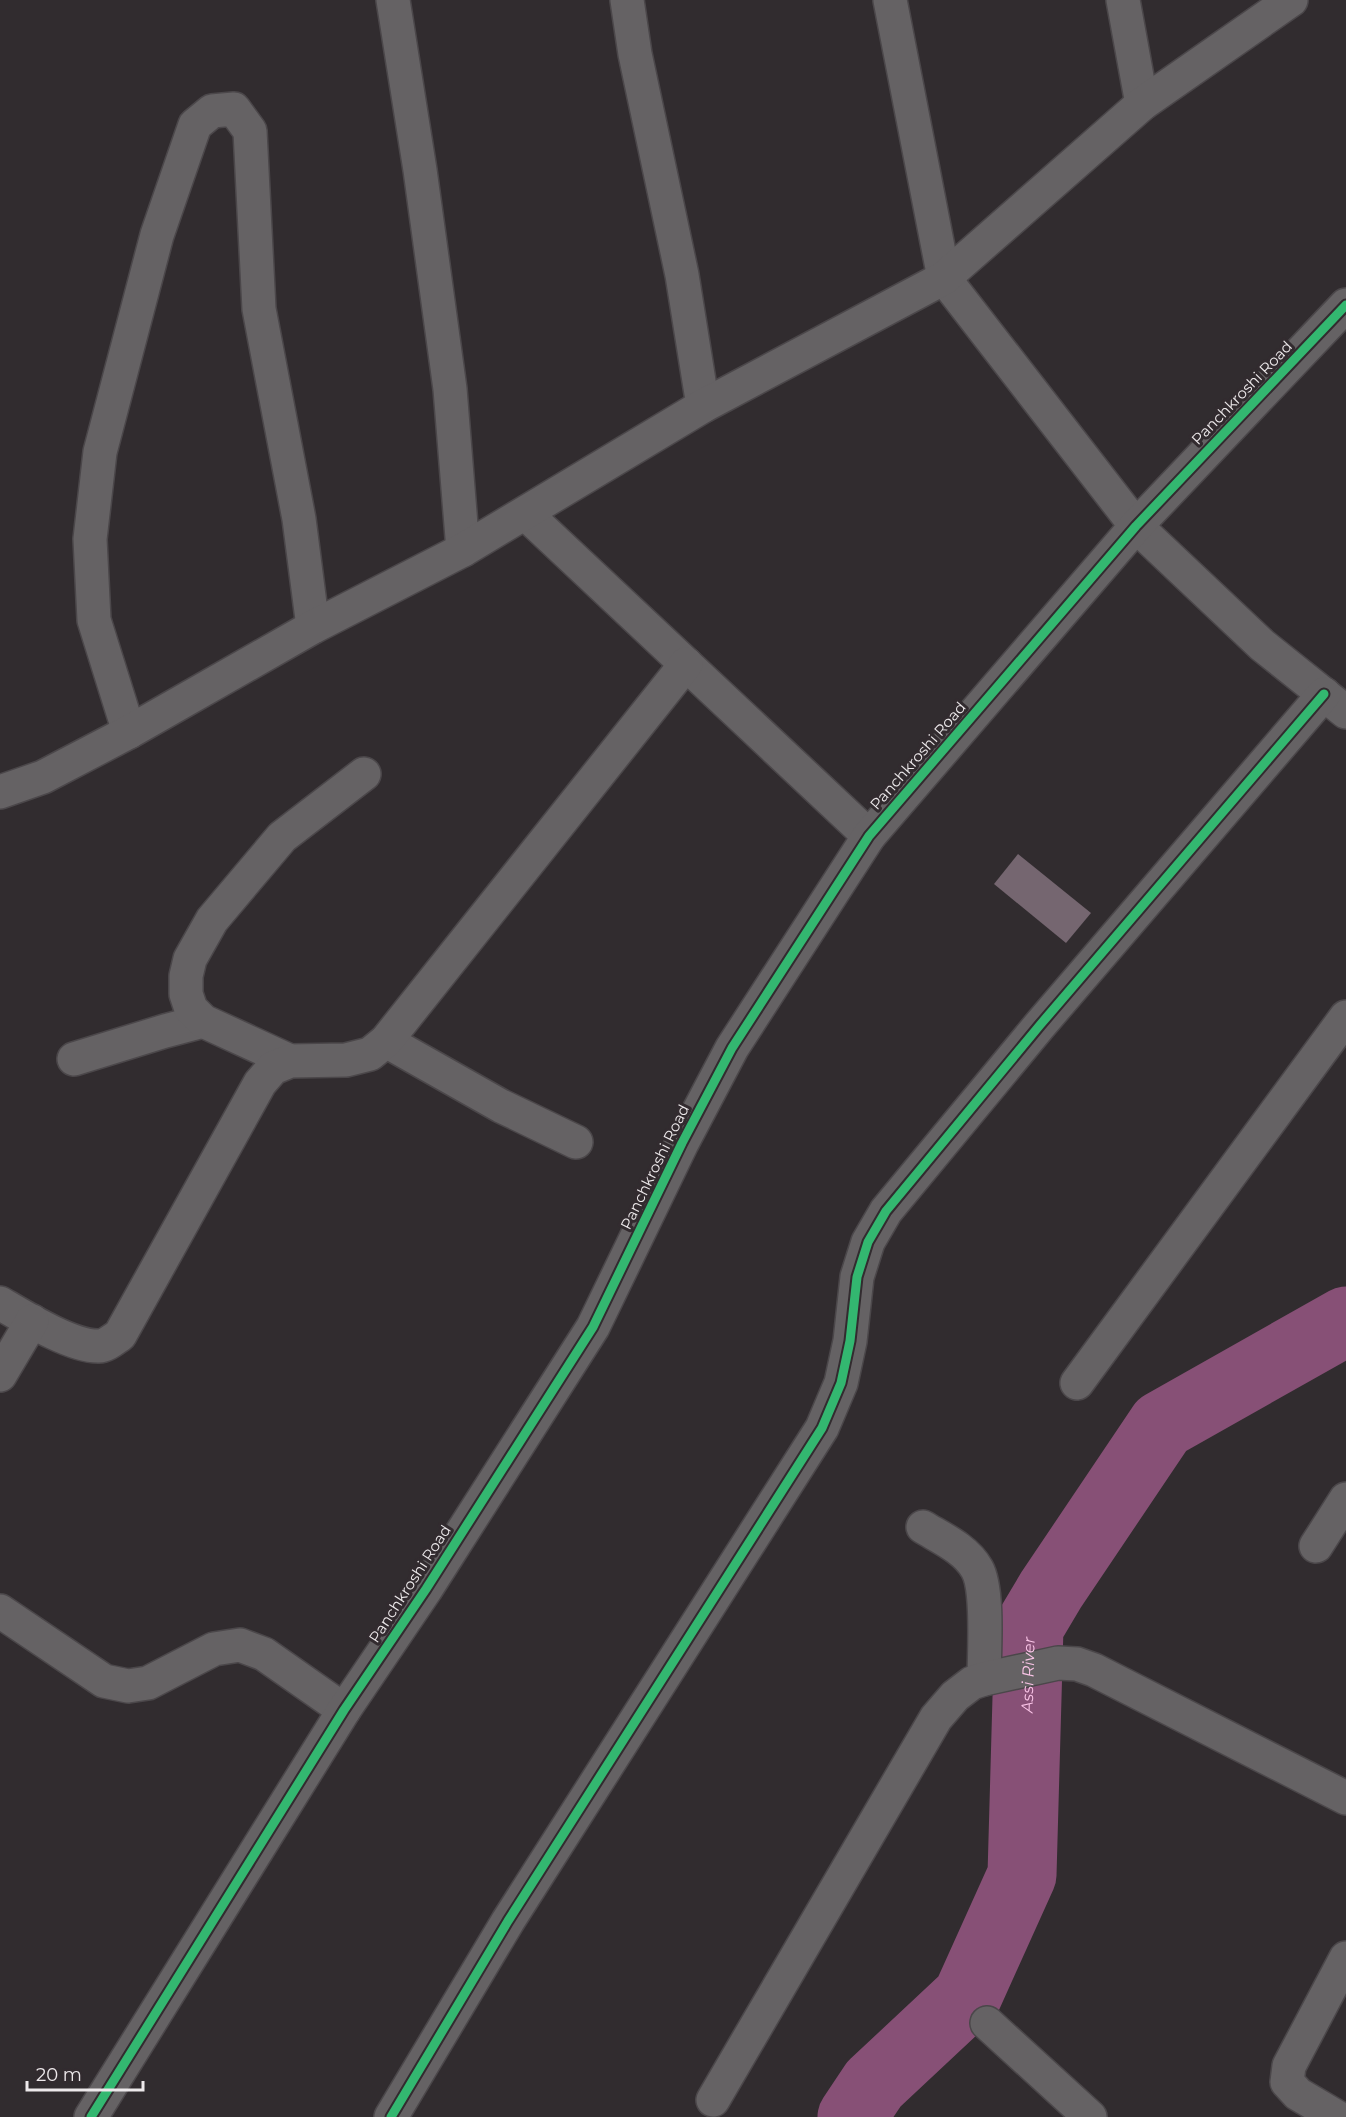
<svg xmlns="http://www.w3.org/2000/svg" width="1346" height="2117" font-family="Montserrat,sans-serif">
  <rect width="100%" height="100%" fill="#312c2f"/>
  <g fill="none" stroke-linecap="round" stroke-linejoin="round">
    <!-- river -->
    <path stroke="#875076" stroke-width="69" id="s1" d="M 852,2117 L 874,2084 L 967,1997 L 1022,1875 L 1029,1627 L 1051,1590 L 1162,1425 L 1346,1321"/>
  </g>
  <!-- building -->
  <polygon fill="#756670" points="1018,854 1091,913 1066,943 994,884"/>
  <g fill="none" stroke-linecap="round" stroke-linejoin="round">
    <defs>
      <g id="minor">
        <polyline points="393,0 420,170 450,389 463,550"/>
        <polyline points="627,0 635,54 682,275 703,406"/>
        <polyline points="890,0 944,278 1136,526 1262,645 1346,712"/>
        <polyline points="1123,0 1142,104"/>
        <polyline points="526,514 869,836"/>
        <polyline points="129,732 94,620 90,539 100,452 157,235 195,125 212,111 234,109 250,131 259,309 299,519 313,627"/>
        <polyline points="0,792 43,777 129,732 313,627 463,550 703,406 944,278 1142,104 1291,0"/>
        <polyline points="386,1041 501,1106 576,1142"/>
        <polyline points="74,1059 165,1031 203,1021"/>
        <polyline points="290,1061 203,1021 191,1009 186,994 186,976 190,959 212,920 282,837 364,774"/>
        <path d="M 0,1303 C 24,1317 72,1347 99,1346 C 106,1346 114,1339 120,1335 L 260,1083 L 273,1068 L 290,1061 L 346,1060 L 370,1054 L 386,1041 L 686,664"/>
        <polyline points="0,1375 32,1321"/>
        <polyline points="1077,1383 1346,1017"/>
        <path d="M 923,1527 C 941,1538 966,1549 977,1569 C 989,1590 984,1654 984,1679"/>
        <polyline points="1316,1546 1346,1499"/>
        <polyline points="0,1611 104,1681 128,1686 148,1683 214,1649 240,1645 264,1654 344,1710"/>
        <polyline points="987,2023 1090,2117"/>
        <polyline points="713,2100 936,1718 955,1696 972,1683 984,1679 1058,1663 1077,1664 1094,1670 1346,1798"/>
        <polyline points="91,2117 344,1710 426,1589 593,1327 682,1143 732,1048 869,836 1136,526 1346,305"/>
        <polyline points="391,2117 508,1921 822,1428 841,1383 850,1341 857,1277 868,1242 886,1211 1040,1025 1324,694"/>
        <polyline points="1337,2117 1298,2094 1287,2082 1289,2066 1346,1958"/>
      </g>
    </defs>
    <!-- minor casing -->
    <use href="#minor" stroke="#4b474a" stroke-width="36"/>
    <!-- minor -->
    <use href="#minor" stroke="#656264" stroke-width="33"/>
    <defs>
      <g id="cycleway">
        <polyline points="91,2117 344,1710 426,1589 593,1327 682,1143 732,1048 869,836 1136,526 1346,305"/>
        <polyline points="391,2117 508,1921 822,1428 841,1383 850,1341 857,1277 868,1242 886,1211 1040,1025 1324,694"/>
      </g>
    </defs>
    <!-- cycleway casing -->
    <use href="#cycleway" stroke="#322b2f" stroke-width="13"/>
    <!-- cycleway -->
    <use href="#cycleway" stroke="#33b770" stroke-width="9"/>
  </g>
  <g text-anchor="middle" stroke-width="6" stroke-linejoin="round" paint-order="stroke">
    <!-- street labels -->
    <g font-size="15" fill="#ede9eb" stroke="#322b2f">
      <text transform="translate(1242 393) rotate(-46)" y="5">Panchkroshi Road</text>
      <text transform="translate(918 756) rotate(-49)" y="5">Panchkroshi Road</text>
      <text transform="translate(655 1167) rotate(-64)" y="5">Panchkroshi Road</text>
      <text transform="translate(410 1584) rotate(-57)" y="5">Panchkroshi Road</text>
    </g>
    <!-- water labels -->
    <g font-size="16" font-style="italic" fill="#fbc5e8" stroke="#322b2f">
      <text dy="6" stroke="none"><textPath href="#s1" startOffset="501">Assi River</textPath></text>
    </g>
  </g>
  <!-- scale -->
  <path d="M27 2081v9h116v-9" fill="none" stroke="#ede9eb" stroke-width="3"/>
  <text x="36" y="2081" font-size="18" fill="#ede9eb" stroke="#322b2f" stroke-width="4.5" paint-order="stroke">20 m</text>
</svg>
